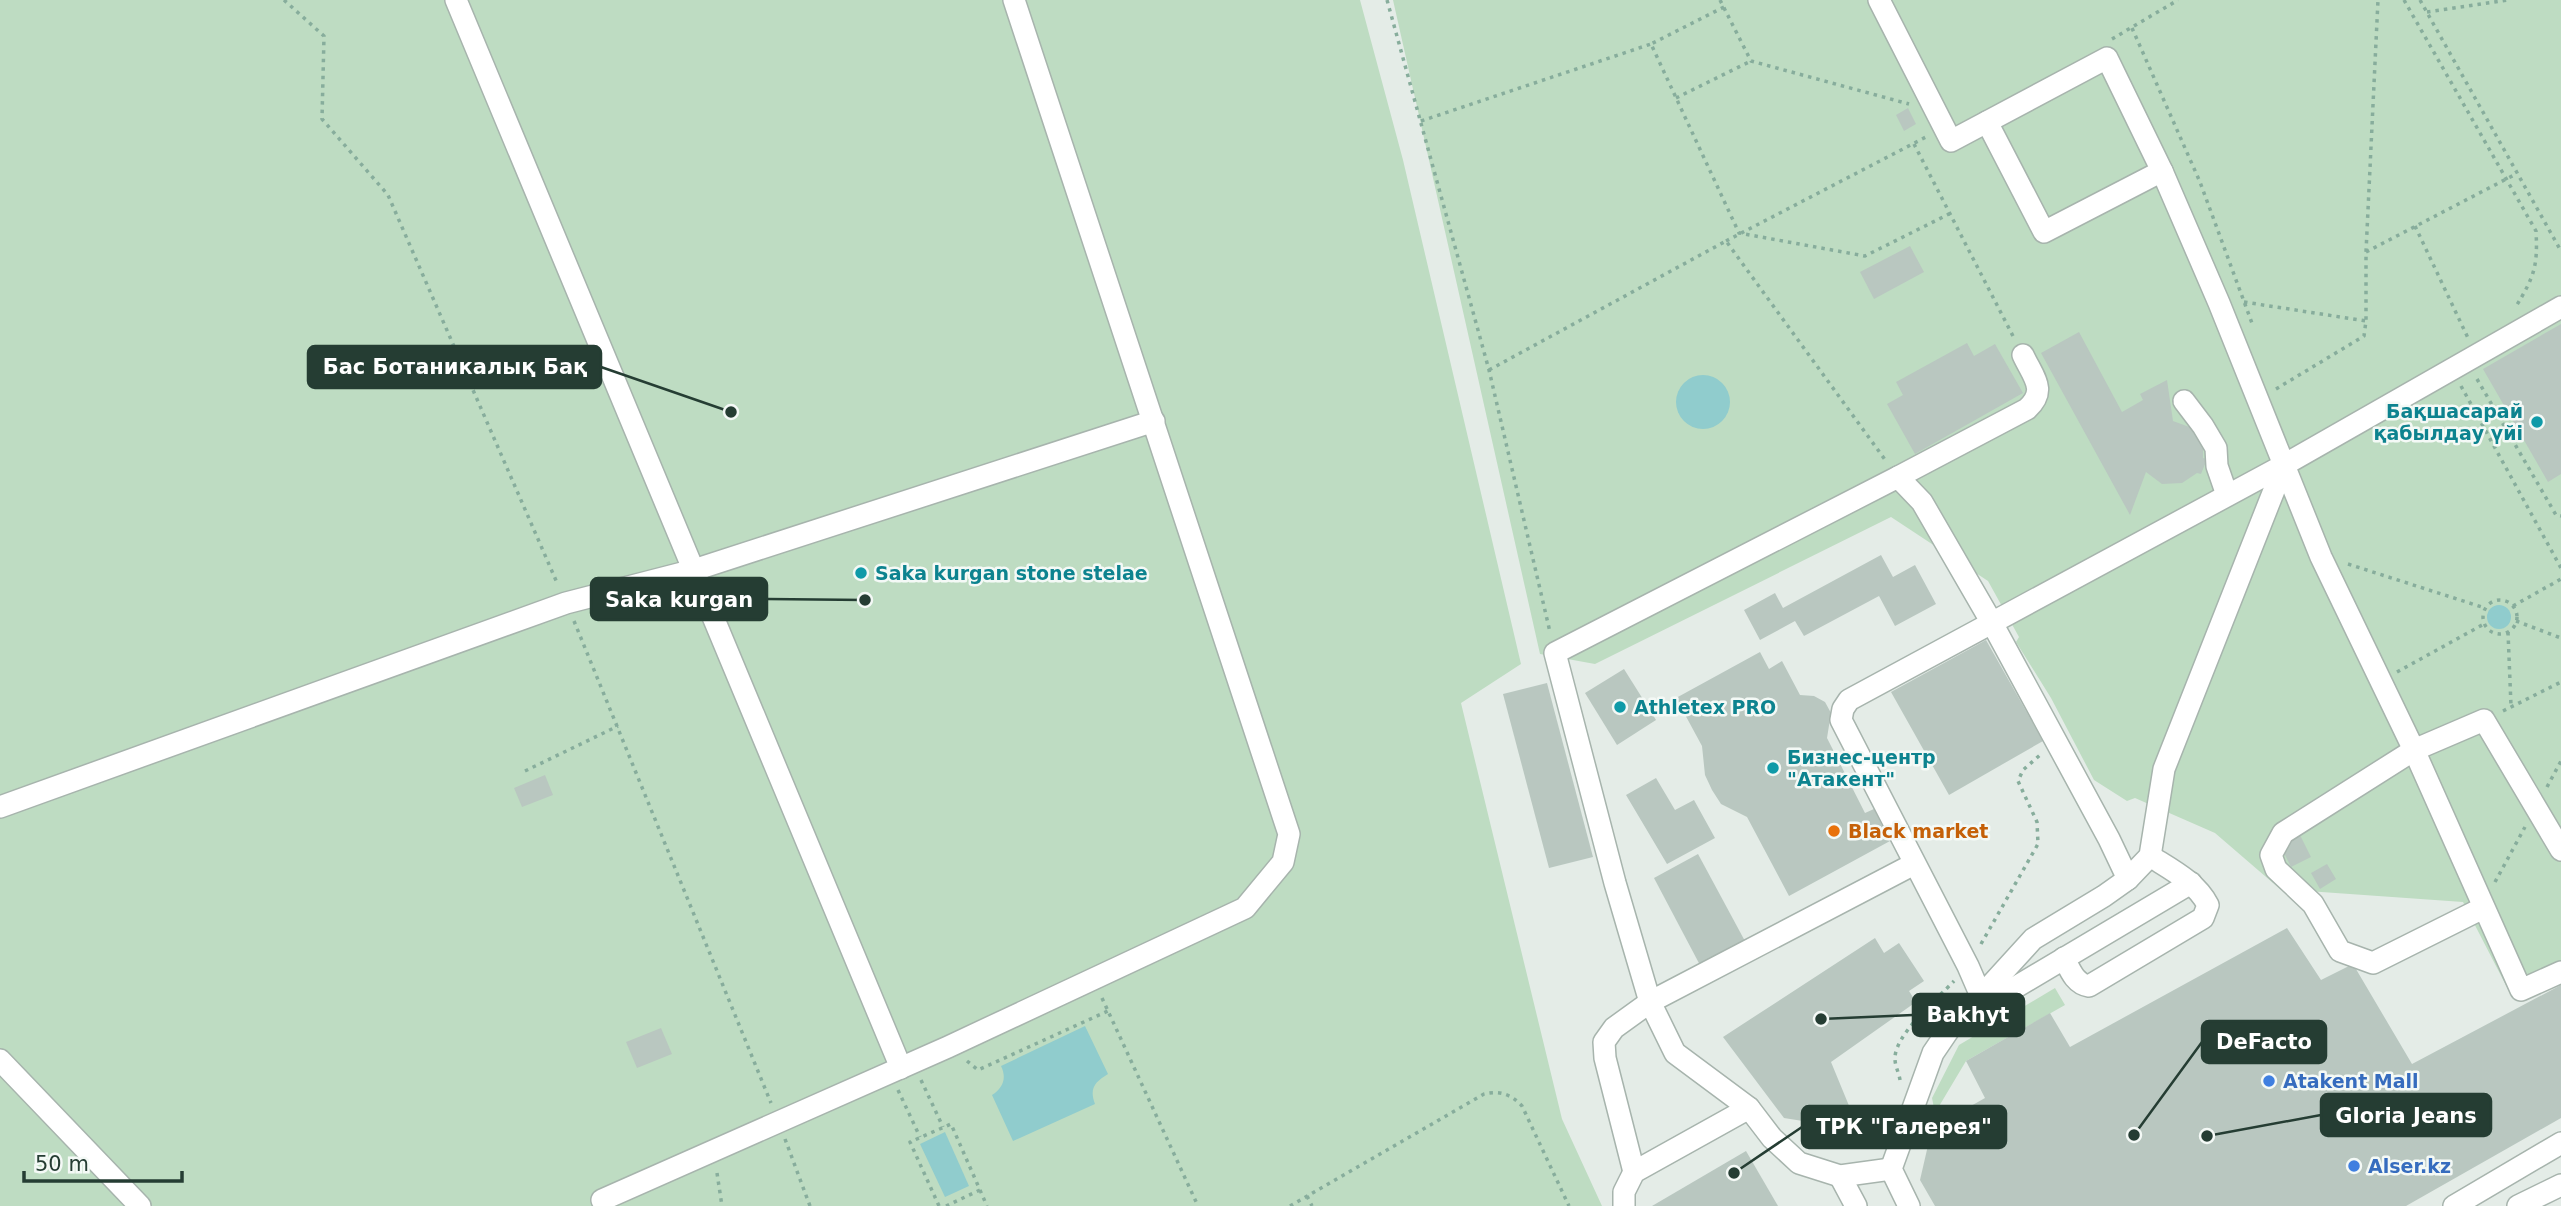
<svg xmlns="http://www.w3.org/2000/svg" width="2561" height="1206" font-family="'DejaVu Sans',sans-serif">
  <rect width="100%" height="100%" fill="#e4ece7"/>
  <!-- green -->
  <g fill="#bedcc2">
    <polygon points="0,0 1360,0 1403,160 1521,664 1461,703 1562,1119 1602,1206 0,1206"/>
    <polygon points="1393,0 2561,0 2561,982 2512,997 2463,902 2280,889 2215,833 2135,798 2127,801 2094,780 2051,698 2016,642 2019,637 1988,581 1891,517 1595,664 1540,654"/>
    <polygon points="2055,988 2065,1005 1966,1061 1935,1113 1932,1098 1959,1045"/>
  </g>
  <!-- water -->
  <g fill="#90cccd">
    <circle cx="1703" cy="402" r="27"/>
    <circle cx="2499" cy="617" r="12"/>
    <path d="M 1085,1026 L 1108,1074 C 1095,1082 1089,1088 1095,1104 L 1013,1141 L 992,1095 C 1003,1088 1007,1078 1001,1066 Z"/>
    <polygon points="945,1132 969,1186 945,1197 920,1144"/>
  </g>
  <!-- building -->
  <g fill="#b9c7c0">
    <polygon points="1908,108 1916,124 1904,131 1896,115"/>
    <polygon points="1910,246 1924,272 1874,299 1860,272"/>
    <polygon points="2561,324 2561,474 2548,482 2483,369"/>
    <polygon points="2079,332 2122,412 2143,400 2140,394 2167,380 2173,421 2192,428 2203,444 2203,458 2207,459 2201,474 2197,473 2182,483 2162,484 2146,472 2130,515 2041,353"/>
    <polygon points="1967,343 1974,356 1995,344 2023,393 1915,454 1887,404 1903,395 1896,382"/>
    <polygon points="1881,555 1893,577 1915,565 1936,604 1895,626 1879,596 1804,636 1795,621 1760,640 1744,610 1775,593 1783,608"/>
    <polygon points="1986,640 2043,741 1949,795 1891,692"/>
    <polygon points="1760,652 1769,669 1782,661 1800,695 1814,696 1825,702 1831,713 1827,738 1865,813 1874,809 1890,841 1789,896 1747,817 1721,804 1712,790 1705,775 1702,746 1676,698"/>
    <polygon points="1624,669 1656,720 1617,745 1585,693"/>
    <polygon points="1547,683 1593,857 1549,868 1503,694"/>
    <polygon points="545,775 553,795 522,807 514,788"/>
    <polygon points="1656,778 1675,810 1694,800 1715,838 1667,864 1626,795"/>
    <polygon points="2299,833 2311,857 2291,867 2279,843"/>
    <polygon points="1698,854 1746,943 1701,967 1654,878"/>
    <polygon points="2327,864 2336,879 2320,889 2311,873"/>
    <polygon points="2287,928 2321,980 2353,964 2412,1064 2561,985 2561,1118 2406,1206 1935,1206 1920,1180 1932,1128 1985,1098 1966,1061 2050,1013 2070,1047"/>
    <polygon points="1875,938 1884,953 1899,943 1924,981 1909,991 1916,1002 1831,1062 1859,1130 1784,1118 1723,1037"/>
    <polygon points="661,1028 672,1054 637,1068 626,1042"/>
    <polygon points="1746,1151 1778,1206 1652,1206"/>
  </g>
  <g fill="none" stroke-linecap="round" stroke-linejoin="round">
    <defs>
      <g id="minor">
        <polyline points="456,0 901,1068"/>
        <polyline points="1879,0 1951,141 2107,58 2162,171 2219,303 2321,557 2414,750 2521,990 2561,972"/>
        <polyline points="1987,122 2044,232 2162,171"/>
        <polyline points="2184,401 2203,426 2216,448 2217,466 2227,495"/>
        <path d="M 1898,477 L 2027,409 C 2048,390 2033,377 2023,355"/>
        <polyline points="0,807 566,603 694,570 1154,421"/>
        <polyline points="2483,908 2373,963 2340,951 2313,904 2276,869 2271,855 2283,833 2414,750 2484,720 2561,850"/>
        <path d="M 2064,958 C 2070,970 2075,984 2089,986 L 2203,918 L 2208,905 C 2196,882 2172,870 2150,856"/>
        <polyline points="1981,996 1968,966 1841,720 1843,709 1849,700 2284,465 2561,307"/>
        <polyline points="1979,1009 2191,883"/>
        <polyline points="0,1060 140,1206"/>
        <polyline points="1891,1169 1840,1176 1799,1163 1772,1138 1749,1108 1675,1053 1650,1002 1615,883 1555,653 1898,477 1922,502 1992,623 2109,839 2128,879"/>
        <polyline points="1634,1172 1605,1058 1604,1042 1614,1028 1650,1002 1914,864"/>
        <polyline points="1840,1176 1856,1206"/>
        <polyline points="602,1200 948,1047 1245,908 1283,862 1289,834 1014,0"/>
        <polyline points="1624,1206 1624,1192 1634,1172 1749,1108"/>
        <polyline points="1909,1206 1891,1169 1933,1053 1952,1025 1981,996 2033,939 2104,896 2128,879 2150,856 2164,769 2284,465"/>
        <polyline points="2454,1206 2561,1143"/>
        <polyline points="2518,1206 2561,1185"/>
      </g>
    </defs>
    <!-- minor casing -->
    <use href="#minor" stroke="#a7b4ad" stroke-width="24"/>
    <!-- path -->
    <g stroke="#87ad9c" stroke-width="3.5" stroke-dasharray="3.5 5" stroke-linecap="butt">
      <polyline points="284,0 324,36 322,119 388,195 558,585"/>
      <polyline points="1387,0 1489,370 1550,632"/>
      <polyline points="1720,0 1751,61 1909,104"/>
      <path d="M 2404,0 L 2536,231 C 2538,267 2534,277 2515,308"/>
      <polyline points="2420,0 2561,251"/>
      <polyline points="1724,7 1651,44 1739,233 1865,256 1949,214"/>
      <polyline points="2427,12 2508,0"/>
      <polyline points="2132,28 2200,182 2253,326"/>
      <polyline points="2112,39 2178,0"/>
      <polyline points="1676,98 1751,61"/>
      <polyline points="1421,121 1651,44"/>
      <polyline points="1914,144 2014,338"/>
      <polyline points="2415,226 2468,338"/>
      <polyline points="1726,241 1926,137"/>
      <polyline points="2366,252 2516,174"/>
      <polyline points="2244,302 2366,321"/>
      <polyline points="1489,370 1726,241 1886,461"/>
      <polyline points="2477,379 2556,515 2561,516"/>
      <polyline points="2461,386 2561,568"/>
      <polyline points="2276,389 2364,336 2366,321 2366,252 2378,0"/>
      <polyline points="2348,564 2485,608"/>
      <circle cx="2500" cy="617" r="17"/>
      <polyline points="2513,606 2561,579"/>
      <polyline points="574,621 771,1103"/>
      <polyline points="2516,621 2561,638"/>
      <polyline points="2508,632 2511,706"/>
      <polyline points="2397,672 2484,624"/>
      <polyline points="2503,711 2561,682"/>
      <polyline points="525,771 618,726"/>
      <polyline points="2547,787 2561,761"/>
      <polyline points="2495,882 2525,827"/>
      <polyline points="1981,944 2038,844 2037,822 2018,781 2023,770 2040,755"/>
      <polyline points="1102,998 1198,1206"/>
      <polyline points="967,1061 978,1070 1108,1011"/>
      <polyline points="921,1080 943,1127"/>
      <path d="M 1900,1080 C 1899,1073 1895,1066 1895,1059 C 1894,1035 1938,998 1954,981"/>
      <polyline points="898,1090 920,1137"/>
      <polyline points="785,1139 810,1206"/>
      <polyline points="717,1173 722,1206"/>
      <polyline points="1307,1196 1312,1206"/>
      <polyline points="939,1206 910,1142 951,1124 987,1206"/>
      <polyline points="946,1206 980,1190"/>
      <path d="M 1290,1206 L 1484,1094 C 1500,1090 1512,1095 1522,1106 L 1569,1206"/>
    </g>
    <!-- minor -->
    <use href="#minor" stroke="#fff" stroke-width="21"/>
  </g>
  <!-- markers -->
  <g fill="#0f9aa8" stroke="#f4f9f6" stroke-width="2.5">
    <circle cx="2537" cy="422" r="7"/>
    <circle cx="861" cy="573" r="7"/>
    <circle cx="1620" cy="707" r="7"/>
    <circle cx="1773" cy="768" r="7"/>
  </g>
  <circle fill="#e8710a" stroke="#f4f9f6" stroke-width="2.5" cx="1834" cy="831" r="7"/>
  <g fill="#3f7fe0" stroke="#f4f9f6" stroke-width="2.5">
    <circle cx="2269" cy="1081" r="7"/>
    <circle cx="2354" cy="1166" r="7"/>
  </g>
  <g text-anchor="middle" stroke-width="5" stroke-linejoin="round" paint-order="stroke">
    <!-- culture labels -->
    <g font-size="19" font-weight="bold" fill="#0d838f" stroke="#f4f9f6" text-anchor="start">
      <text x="2523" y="418" text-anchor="end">Бақшасарай<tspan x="2523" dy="22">қабылдау үйі</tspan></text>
      <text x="875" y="580">Saka kurgan stone stelae</text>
      <text x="1634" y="714">Athletex PRO</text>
      <text x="1787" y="764">Бизнес-центр<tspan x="1787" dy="22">"Атакент"</tspan></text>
    </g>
    <!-- food labels -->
    <g font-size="19" font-weight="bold" fill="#c56008" stroke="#f4f9f6" text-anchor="start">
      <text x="1848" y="838">Black market</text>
    </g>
    <!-- shop labels -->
    <g font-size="19" font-weight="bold" fill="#366cbe" stroke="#f4f9f6" text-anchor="start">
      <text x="2283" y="1088">Atakent Mall</text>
      <text x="2368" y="1173">Alser.kz</text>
    </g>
  </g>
  <!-- callouts -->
  <path fill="none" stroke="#253d33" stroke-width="2.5" d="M731 412L601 367M865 600L767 599M1821 1019L1913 1015M2134 1135L2202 1042M2207 1136L2321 1115M1734 1173L1802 1127"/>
  <g fill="#253d33" stroke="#f4f9f6" stroke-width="2.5">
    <circle cx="731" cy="412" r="7"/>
    <circle cx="865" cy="600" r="7"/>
    <circle cx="1821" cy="1019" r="7"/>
    <circle cx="2134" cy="1135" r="7"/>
    <circle cx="2207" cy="1136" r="7"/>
    <circle cx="1734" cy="1173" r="7"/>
  </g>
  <g fill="#253d33" stroke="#253d33" stroke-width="2.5">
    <rect x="308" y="346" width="293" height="42" rx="7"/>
    <rect x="591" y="578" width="176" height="42" rx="7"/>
    <rect x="1913" y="994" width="111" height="42" rx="7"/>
    <rect x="2202" y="1021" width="124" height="42" rx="7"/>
    <rect x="2321" y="1094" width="170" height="42" rx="7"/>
    <rect x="1802" y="1106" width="204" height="42" rx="7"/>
  </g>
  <g font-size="21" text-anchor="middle" font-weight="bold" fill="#fff">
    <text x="455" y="374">Бас Ботаникалық Бақ</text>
    <text x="679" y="607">Saka kurgan</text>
    <text x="1968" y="1022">Bakhyt</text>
    <text x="2264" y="1049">DeFacto</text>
    <text x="2406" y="1123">Gloria Jeans</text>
    <text x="1904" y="1134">ТРК "Галерея"</text>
  </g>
  <!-- scale -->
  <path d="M24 1171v10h158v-10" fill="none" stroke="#253d33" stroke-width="3.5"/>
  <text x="35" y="1171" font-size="21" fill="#253d33" stroke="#f4f9f6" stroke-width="5" paint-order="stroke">50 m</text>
</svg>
